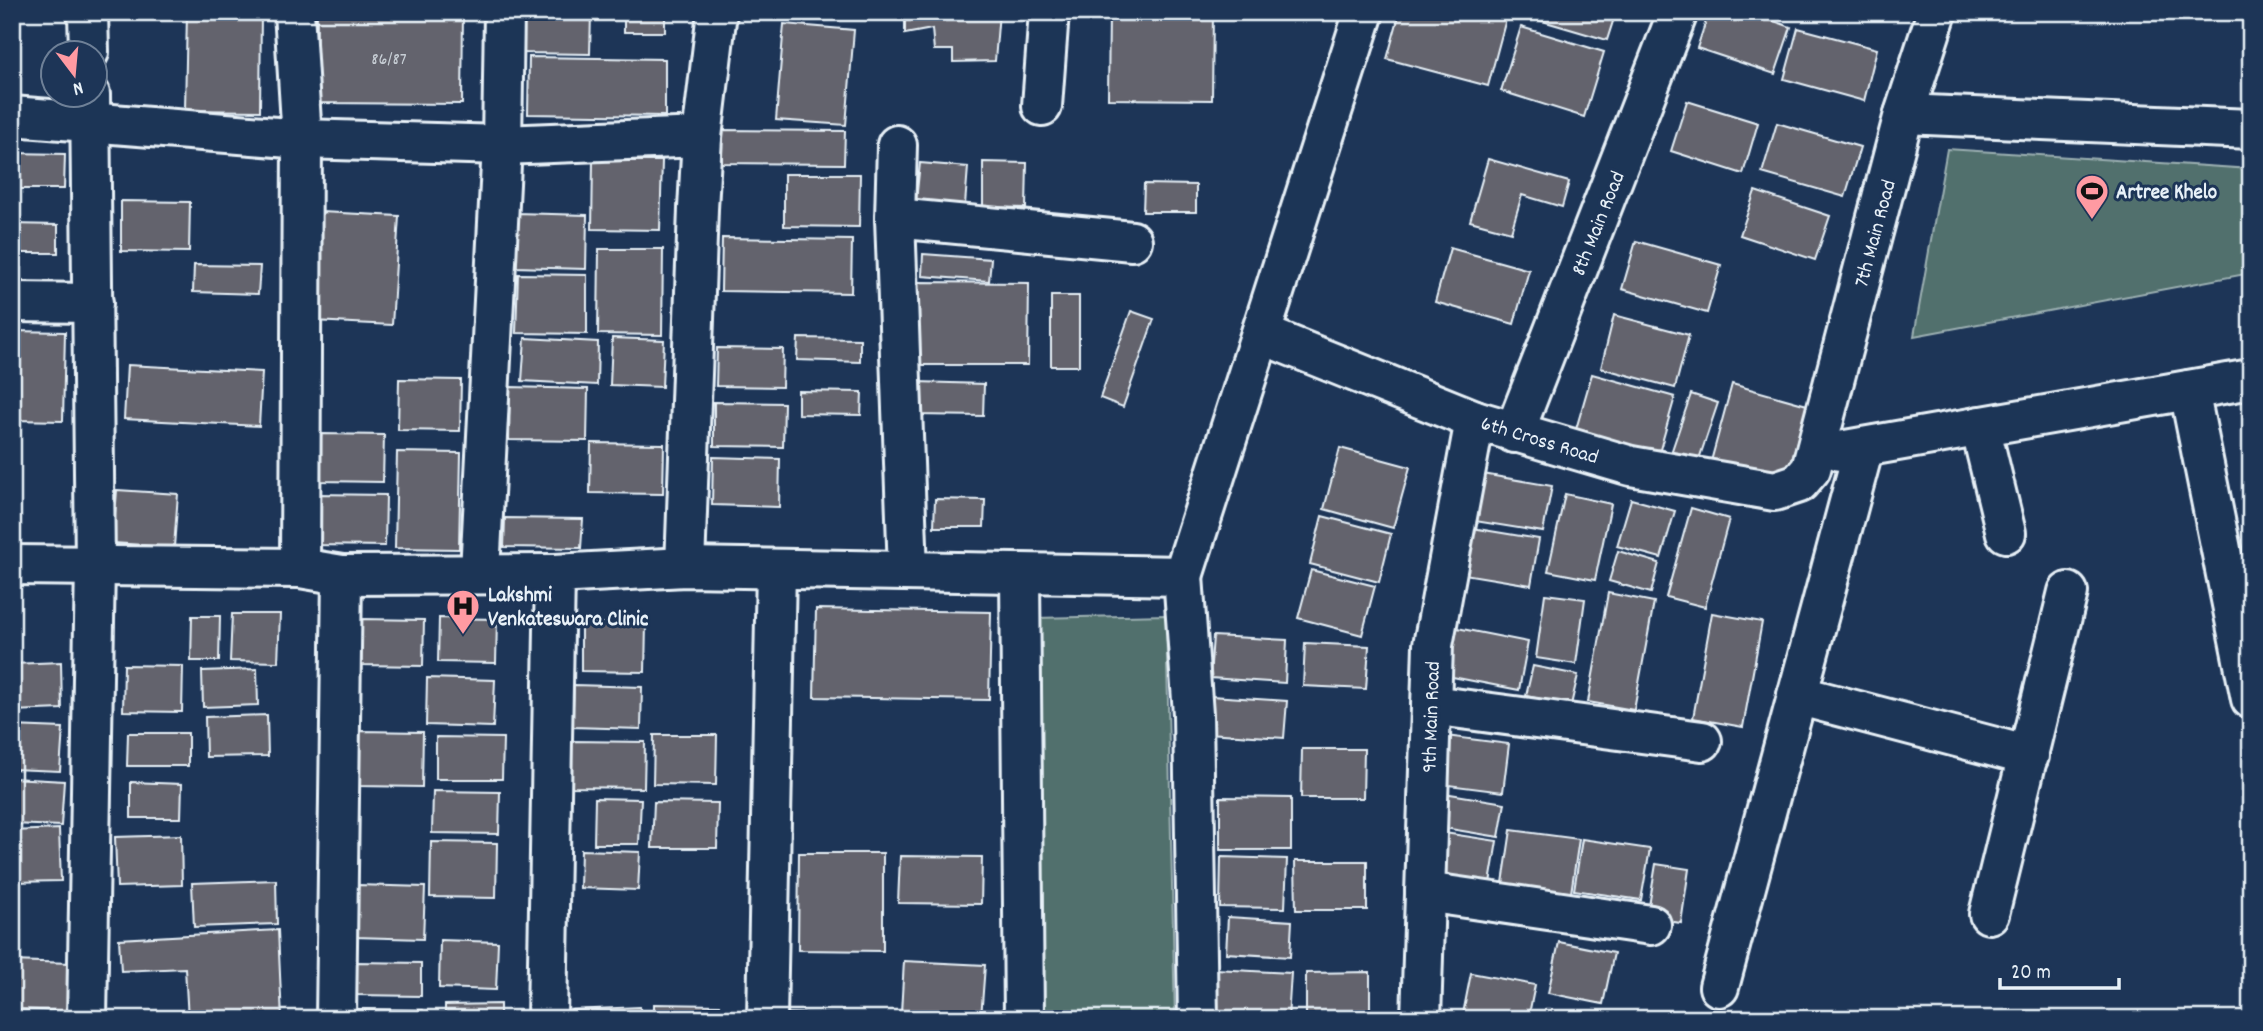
<svg xmlns="http://www.w3.org/2000/svg" width="2263" height="1031" font-family="Dekko,sans-serif">
  <rect width="100%" height="100%" fill="#1d3557"/>
  <filter id="ink" filterUnits="userSpaceOnUse"><feTurbulence type="fractalNoise" baseFrequency=".0143" numOctaves="2"/><feDisplacementMap in="SourceGraphic" scale="14" xChannelSelector="R" yChannelSelector="G"/><feConvolveMatrix kernelMatrix="1 2 1 2 8 2 1 2 1" color-interpolation-filters="sRGB"/></filter>
  <g filter="url(#ink)">
    <!-- green -->
    <g fill="#516f6d" stroke="#9cb0b2" stroke-width="2">
      <polygon points="1947,149 2251,169 2251,273 1914,336"/>
      <polygon points="1166,615 1175,1019 1044,1019 1036,618"/>
    </g>
    <!-- building -->
    <g fill="#63646d" stroke="#e8f1f8" stroke-width="2">
      <polygon points="187,12 261,12 260,111 185,110"/>
      <polygon points="317,12 463,12 462,104 316,103"/>
      <polygon points="524,12 591,12 590,54 524,53"/>
      <polygon points="905,12 999,12 995,61 953,62 953,50 934,50 932,29 905,34"/>
      <polygon points="1109,12 1213,12 1212,100 1108,99"/>
      <polygon points="1400,12 1480,12 1506,19 1488,86 1387,59"/>
      <polygon points="1531,12 1616,12 1607,40 1529,17"/>
      <polygon points="1709,12 1748,12 1791,27 1775,74 1697,48"/>
      <polygon points="624,13 665,14 665,32 624,32"/>
      <polygon points="784,24 854,30 846,125 776,120"/>
      <polygon points="1521,27 1604,52 1584,117 1501,91"/>
      <polygon points="1798,28 1877,49 1864,101 1784,79"/>
      <polygon points="529,57 665,59 665,116 528,114"/>
      <polygon points="1687,101 1758,123 1743,174 1671,151"/>
      <polygon points="1777,123 1860,147 1845,197 1762,173"/>
      <polygon points="722,130 845,131 844,164 722,163"/>
      <polygon points="12,153 65,154 64,189 12,189"/>
      <polygon points="1488,159 1569,182 1562,207 1522,195 1511,232 1470,221"/>
      <polygon points="593,161 662,161 660,230 592,229"/>
      <polygon points="983,162 1027,163 1026,208 983,207"/>
      <polygon points="920,163 968,167 965,205 916,201"/>
      <polygon points="784,174 860,174 859,227 784,226"/>
      <polygon points="1144,184 1196,185 1196,212 1143,212"/>
      <polygon points="1755,191 1830,216 1815,260 1740,235"/>
      <polygon points="121,201 190,202 189,252 121,251"/>
      <polygon points="321,212 399,216 392,325 314,321"/>
      <polygon points="516,213 587,215 586,269 514,267"/>
      <polygon points="12,224 58,225 58,253 12,253"/>
      <polygon points="722,238 852,240 851,293 721,291"/>
      <polygon points="1636,241 1721,265 1707,313 1622,289"/>
      <polygon points="1450,248 1529,270 1514,324 1435,302"/>
      <polygon points="599,249 663,249 662,335 598,334"/>
      <polygon points="923,254 991,259 989,281 922,276"/>
      <polygon points="194,265 260,266 258,294 193,292"/>
      <polygon points="518,274 587,275 587,334 516,333"/>
      <polygon points="917,282 1029,283 1028,365 916,365"/>
      <rect x="1051" y="296" width="28" height="70"/>
      <polygon points="1131,311 1154,319 1123,407 1100,398"/>
      <polygon points="1614,315 1689,335 1675,388 1601,368"/>
      <polygon points="12,331 65,332 63,421 12,420"/>
      <polygon points="525,338 598,342 597,385 522,381"/>
      <polygon points="612,338 664,340 662,387 610,385"/>
      <polygon points="798,338 860,339 860,362 797,360"/>
      <polygon points="717,348 783,349 782,387 716,386"/>
      <polygon points="127,365 262,372 259,426 124,419"/>
      <polygon points="1592,374 1675,397 1655,467 1572,443"/>
      <polygon points="399,379 461,380 460,431 398,430"/>
      <polygon points="917,382 984,384 983,416 916,415"/>
      <polygon points="1732,384 1807,405 1785,485 1710,465"/>
      <polygon points="510,387 588,389 587,441 509,440"/>
      <polygon points="798,391 862,392 861,415 798,414"/>
      <polygon points="1691,394 1718,403 1696,468 1669,459"/>
      <polygon points="714,402 784,403 783,447 714,446"/>
      <polygon points="321,434 384,435 383,482 320,481"/>
      <polygon points="591,443 664,444 663,494 590,493"/>
      <polygon points="1340,448 1410,467 1393,528 1324,509"/>
      <polygon points="397,452 461,453 459,549 395,548"/>
      <polygon points="713,457 780,459 779,507 712,505"/>
      <polygon points="1483,474 1552,486 1543,532 1475,521"/>
      <polygon points="117,490 178,494 174,547 113,543"/>
      <polygon points="315,494 386,495 385,546 314,545"/>
      <polygon points="1565,494 1611,504 1595,580 1548,571"/>
      <polygon points="935,499 985,500 984,527 934,527"/>
      <polygon points="1631,499 1675,511 1661,558 1617,546"/>
      <polygon points="1691,508 1729,519 1705,607 1666,597"/>
      <polygon points="1322,516 1391,534 1379,582 1310,564"/>
      <polygon points="505,518 583,519 581,548 504,547"/>
      <polygon points="1472,528 1539,539 1531,585 1464,574"/>
      <polygon points="1618,551 1659,563 1651,593 1609,581"/>
      <polygon points="1311,570 1375,586 1362,635 1298,618"/>
      <polygon points="1608,593 1654,602 1634,710 1588,702"/>
      <polygon points="1545,594 1585,599 1576,664 1536,658"/>
      <polygon points="816,609 991,612 989,700 814,697"/>
      <polygon points="1712,613 1762,622 1743,727 1693,718"/>
      <polygon points="232,614 280,614 278,662 230,661"/>
      <polygon points="192,616 220,616 219,661 191,661"/>
      <polygon points="439,618 497,619 496,663 438,662"/>
      <polygon points="361,619 424,620 423,666 361,665"/>
      <polygon points="581,623 646,624 645,672 581,671"/>
      <polygon points="1442,625 1528,642 1519,690 1432,673"/>
      <polygon points="1213,636 1287,640 1285,683 1210,678"/>
      <polygon points="1305,643 1369,646 1366,689 1303,686"/>
      <polygon points="61,662 62,709 12,711 12,664"/>
      <polygon points="124,665 183,666 182,712 123,711"/>
      <polygon points="1533,666 1578,675 1571,705 1526,696"/>
      <polygon points="257,669 258,705 203,707 202,671"/>
      <polygon points="427,678 495,680 493,727 426,725"/>
      <polygon points="574,685 642,687 641,729 572,727"/>
      <polygon points="1211,696 1287,701 1284,738 1208,733"/>
      <polygon points="267,715 268,756 206,757 205,717"/>
      <polygon points="12,726 63,728 60,771 12,769"/>
      <polygon points="360,731 423,732 422,787 359,786"/>
      <polygon points="128,733 188,733 188,766 127,766"/>
      <polygon points="654,735 717,735 716,785 653,784"/>
      <polygon points="1438,735 1509,744 1503,792 1432,783"/>
      <polygon points="436,737 503,738 502,779 436,779"/>
      <polygon points="572,741 645,742 644,788 571,787"/>
      <polygon points="1302,749 1364,749 1363,798 1301,798"/>
      <polygon points="12,778 64,781 61,826 12,824"/>
      <polygon points="131,782 182,784 181,818 131,818"/>
      <polygon points="433,791 500,792 499,834 432,833"/>
      <polygon points="1438,792 1505,803 1499,837 1432,826"/>
      <polygon points="1220,797 1291,798 1291,850 1220,850"/>
      <polygon points="595,798 641,799 639,844 594,844"/>
      <polygon points="654,802 718,803 717,848 652,848"/>
      <polygon points="59,829 61,881 12,882 12,831"/>
      <polygon points="1511,830 1579,839 1571,893 1503,883"/>
      <polygon points="1438,832 1497,841 1489,889 1430,880"/>
      <polygon points="181,835 182,885 117,887 115,837"/>
      <polygon points="1582,839 1650,849 1641,900 1574,890"/>
      <polygon points="431,842 497,843 496,898 430,897"/>
      <polygon points="581,850 640,852 638,890 580,888"/>
      <polygon points="799,853 883,853 883,951 798,950"/>
      <polygon points="900,856 982,857 981,904 898,903"/>
      <polygon points="1221,857 1287,859 1285,908 1220,907"/>
      <polygon points="1295,861 1367,861 1367,910 1296,910"/>
      <polygon points="1656,864 1689,869 1681,923 1647,918"/>
      <polygon points="276,880 277,924 194,927 192,883"/>
      <polygon points="357,885 425,887 423,939 355,937"/>
      <polygon points="1228,917 1292,921 1290,957 1226,953"/>
      <polygon points="278,930 282,1019 188,1019 185,968 121,971 119,939"/>
      <polygon points="440,940 498,942 496,990 439,988"/>
      <polygon points="1559,942 1614,953 1603,1004 1548,993"/>
      <polygon points="12,961 70,963 67,1011 12,1009"/>
      <polygon points="904,961 985,965 981,1018 901,1013"/>
      <polygon points="356,962 421,963 421,996 355,995"/>
      <polygon points="1215,969 1291,973 1288,1019 1212,1015"/>
      <polygon points="1370,972 1370,1019 1306,1019 1306,973"/>
      <polygon points="1471,973 1535,985 1528,1019 1462,1019"/>
      <polygon points="500,1004 500,1019 445,1019 445,1005"/>
      <polygon points="654,1004 720,1005 720,1019 654,1019"/>
      <polygon points="640,1007 641,1019 573,1019 572,1010"/>
      <polygon points="358,1009 423,1010 423,1019 358,1019"/>
      <polygon points="782,1013 887,1016 782,1019"/>
    </g>
    <g fill="none" stroke-linecap="round" stroke-linejoin="round">
      <defs>
        <g id="street">
          <polyline points="88,12 89,52"/>
          <polyline points="294,12 302,139 300,568"/>
          <polyline points="1042,106 1049,12"/>
          <polyline points="1904,114 2251,129"/>
          <polyline points="12,116 302,139 502,145 702,137"/>
          <polyline points="897,145 895,218 908,571"/>
          <polyline points="895,218 1132,241"/>
          <polyline points="12,302 93,303"/>
          <polyline points="1261,334 1475,420 1631,466 1775,491 1799,483 1811,469 1904,114 1937,12"/>
          <polyline points="2189,390 2251,699"/>
          <polyline points="1980,426 2006,533"/>
          <polyline points="1514,433 1678,12"/>
          <polyline points="1840,451 2251,379"/>
          <polyline points="12,565 300,568 342,575 555,574"/>
          <polyline points="685,567 698,209 702,137 717,12"/>
          <polyline points="480,572 502,145 504,12"/>
          <polyline points="1020,575 1024,1019"/>
          <polyline points="1183,576 1193,714 1198,1019"/>
          <polyline points="1797,695 2029,756"/>
          <polyline points="1431,705 1702,741"/>
          <polyline points="1425,892 1651,925"/>
          <polyline points="1989,914 2068,592"/>
          <polyline points="1719,987 1864,447"/>
          <polyline points="87,1019 95,565 90,94"/>
          <polyline points="336,1019 342,575"/>
          <polyline points="767,1019 776,569"/>
          <polyline points="1421,1019 1433,645 1475,420"/>
        </g>
        <polyline id="secondary" points="547,1019 555,574 685,567 1183,576 1364,12"/>
      </defs>
      <!-- street casing -->
      <use href="#street" stroke="#e8f1f8" stroke-width="44"/>
      <!-- secondary casing -->
      <use href="#secondary" stroke="#e8f1f8" stroke-width="44"/>
      <!-- street -->
      <use href="#street" stroke="#1d3557" stroke-width="38"/>
      <!-- secondary -->
      <use href="#secondary" stroke="#1d3557" stroke-width="38"/>
    </g>
  </g>
  <!-- icons -->
  <defs>
    <symbol id="stadium-pin" viewBox="-11 -11 22 30"><path d="M0 17L-7.5 6A9.5 9.5 0 1 1 7.5 6Z" fill="#ff9aa2" stroke="#1d3557"/><path d="M0-5a6.5 5 0 1 0 0 10a6.5 5 0 1 0 0-10ZM-3.5-1.8h7v3.6h-7Z" fill="#111"/></symbol>
    <symbol id="hospital-pin" viewBox="-11 -11 22 30"><path d="M0 17L-7.5 6A9.5 9.5 0 1 1 7.5 6Z" fill="#ff9aa2" stroke="#1d3557"/><path d="M-5-5h3v3.5h4V-5h3V5h-3V1.5h-4V5h-3Z" fill="#111"/></symbol>
  </defs>
  <g fill-rule="evenodd">
    <use href="#stadium-pin" x="2073" y="172" width="38" height="52"/>
    <use href="#hospital-pin" x="444" y="587" width="38" height="52"/>
  </g>
  <g text-anchor="middle" stroke-width="6" stroke-linejoin="round" paint-order="stroke">
    <!-- number labels -->
    <g font-size="18" fill="#c7ced5">
      <text x="389" y="64">86/87</text>
    </g>
    <!-- poi labels -->
    <g font-size="21" font-weight="bold" fill="#e8f1f8" stroke="#1d3557" text-anchor="start">
      <text x="2116" y="198">Artree Khelo</text>
      <text x="488" y="601">Lakshmi<tspan x="488" dy="24">Venkateswara Clinic</tspan></text>
    </g>
    <!-- street labels -->
    <g font-size="21" fill="#e8f1f8" stroke="#1d3557">
      <text transform="translate(1597 223) rotate(-68)" y="7">8th Main Road</text>
      <text transform="translate(1874 233) rotate(-75)" y="7">7th Main Road</text>
      <text transform="translate(1540 439) rotate(17)" y="7">6th Cross Road</text>
      <text transform="translate(1430 717) rotate(-88)" y="7">9th Main Road</text>
    </g>
  </g>
  <!-- margin -->
  <rect width="2263" height="1031" fill="none" stroke="#1d3557" stroke-width="42"/>
  <rect x="21" y="21" width="2221" height="989" fill="none" stroke="#e8f1f8" stroke-width="2.5" filter="url(#ink)"/>
  <!-- north arrow -->
  <g transform="translate(74 74) rotate(164)"><circle r="33" fill="#1d3557" stroke="#6e8097" stroke-width="2"/>
  <path d="M0-5L12 26L0 18L-12 26Z" fill="#ff9aa2"/>
  <text y="-10" font-size="19" font-weight="bold" text-anchor="middle" fill="#e8f1f8">N</text>
  </g>
  <!-- scale -->
  <path d="M2000 978v10h119v-10" fill="none" stroke="#e8f1f8" stroke-width="3.5"/>
  <text x="2011" y="978" font-size="21" fill="#e8f1f8" stroke="#1d3557" stroke-width="5" paint-order="stroke">20 m</text>
</svg>
